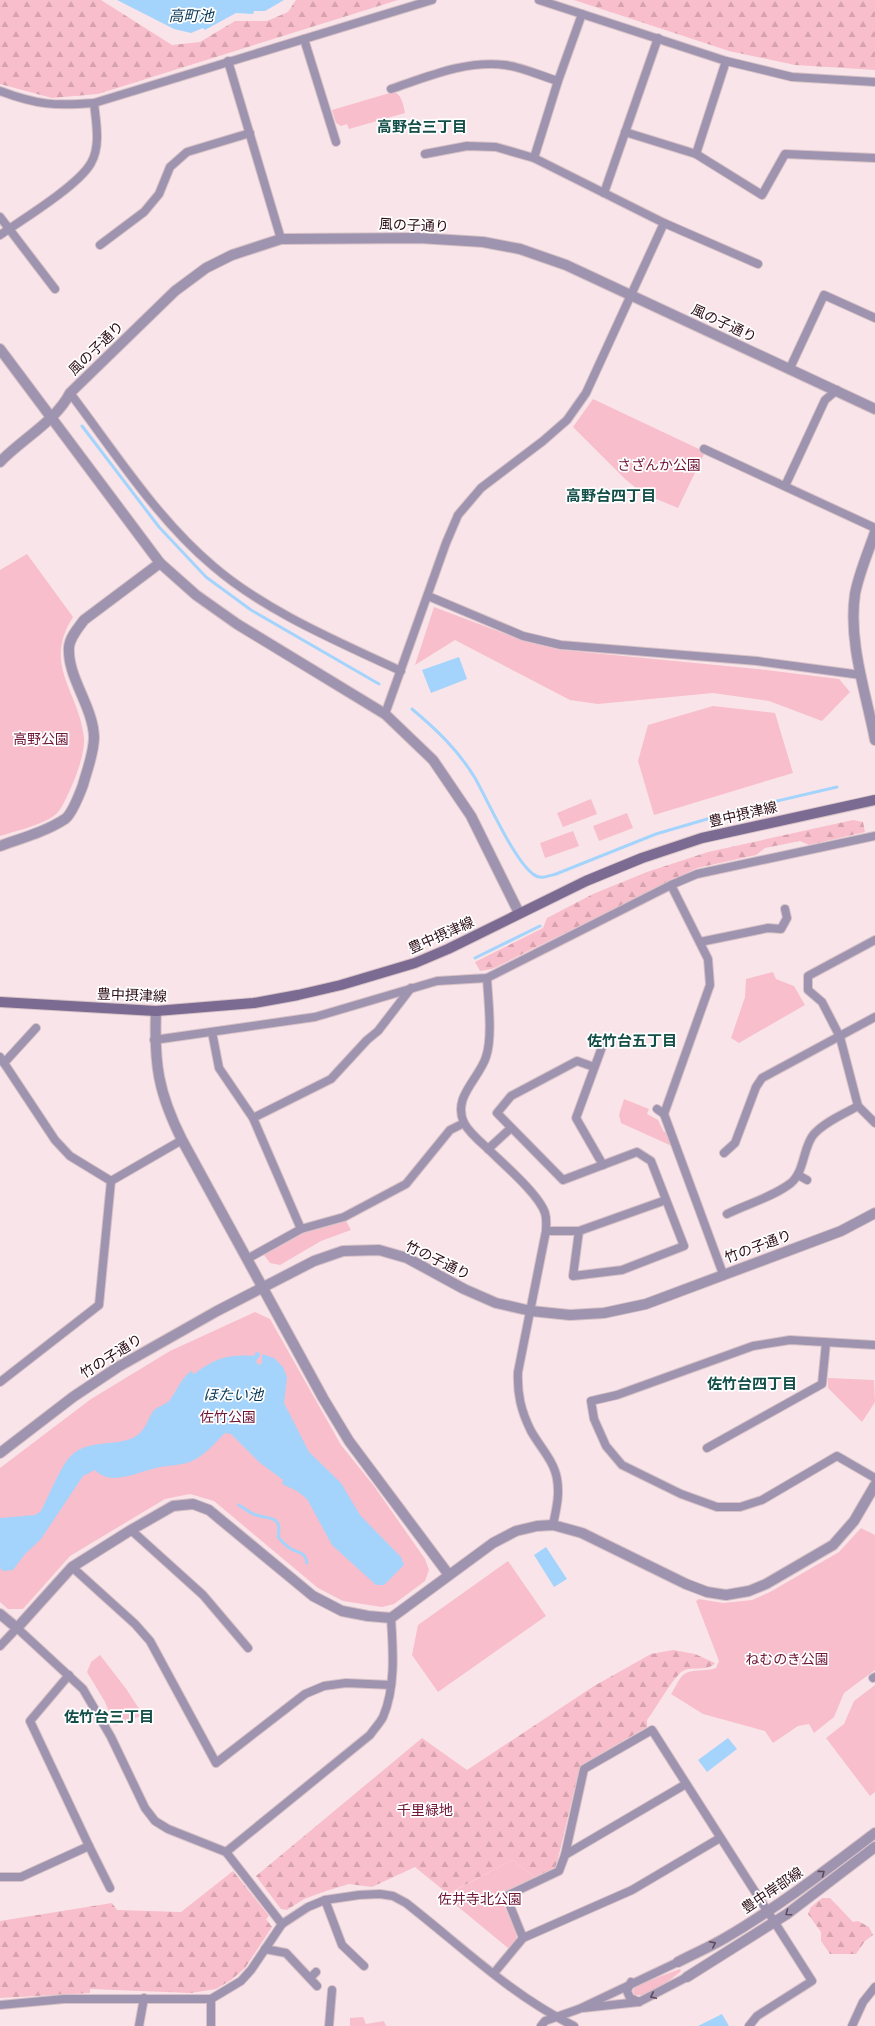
<svg xmlns="http://www.w3.org/2000/svg" width="875" height="2026" font-family="'Space Grotesk','Noto Sans JP',sans-serif">
  <defs>
    <pattern id="forest-firs" width="22" height="20" patternUnits="userSpaceOnUse"><rect width="22" height="20" fill="#f8becb"/><path d="M5 1l3.5 6h-7zM16 11l3.5 6h-7z" fill="#d5a2ad"/></pattern>
  </defs>
  <rect width="100%" height="100%" fill="#f9e5e9"/>
  <!-- green -->
  <g fill="#f8becb">
    <path d="M 393,92 C 402,94 403,104 405,113 L 349,129 L 347,124 L 341,126 L 336,123 L 332,110 Z"/>
    <polygon points="593,399 701,450 704,454 678,508 642,493 625,479 573,427"/>
    <path d="M 27,554 L 73,617 C 42,666 79,690 84,738 C 85,753 76,777 70,790 C 64,802 61,813 49,819 C 34,827 16,831 0,836 L 0,570 Z"/>
    <polygon points="434,607 524,641 562,650 757,669 839,679 850,692 822,721 769,701 713,693 598,704 570,700 455,640 415,665"/>
    <polygon points="713,706 775,713 793,773 654,815 638,761 648,725"/>
    <polygon points="591,799 597,814 563,827 557,813"/>
    <polygon points="627,813 633,828 599,841 593,826"/>
    <polygon points="573,831 579,846 545,858 540,843"/>
    <polygon points="773,972 776,979 794,986 805,1005 739,1043 731,1038 745,997 746,979"/>
    <polygon points="624,1099 649,1109 647,1114 658,1120 664,1132 668,1131 674,1147 621,1123 619,1115"/>
    <polygon points="346,1221 351,1230 321,1241 280,1265 270,1263 264,1255 300,1234"/>
    <polygon points="255,1312 270,1319 341,1445 374,1486 425,1559 429,1570 425,1581 394,1604 382,1607 343,1601 318,1588 214,1501 190,1494 165,1499 70,1556 23,1609 8,1609 0,1602 0,1468 91,1399 170,1351"/>
    <polygon points="828,1378 874,1380 875,1402 862,1422 828,1388"/>
    <path d="M 861,1528 L 875,1535 L 875,1670 L 844,1693 L 834,1717 L 814,1733 L 809,1724 L 798,1726 L 773,1743 L 765,1731 L 703,1714 L 671,1694 C 675,1688 678,1680 683,1675 C 692,1668 706,1672 716,1668 L 719,1661 L 696,1601 L 699,1599 L 723,1603 L 752,1600 L 770,1592 L 839,1552 Z"/>
    <polygon points="508,1561 546,1616 438,1692 412,1655 418,1625"/>
    <polygon points="100,1655 127,1690 143,1715 115,1726 105,1702 87,1672 91,1662"/>
    <polygon points="875,1685 875,1792 870,1796 826,1738 844,1724 854,1701"/>
    <polygon points="512,1860 535,1877 499,1894 516,1932 517,1939 508,1948 445,1896"/>
    <path d="M 680,1969 L 681,1971 C 670,1980 650,1998 634,1995 L 633,1991 L 635,1987 L 640,1984 Z"/>
    <polygon points="363,2017 366,2024 384,2021 386,2026 350,2026 350,2018"/>
  </g>
  <!-- forest -->
  <g fill="url(#forest-firs)">
    <polygon points="0,0 101,0 172,45 200,42 235,21 267,21 288,12 296,0 398,0 98,94 52,98 0,84"/>
    <polygon points="574,0 875,0 875,70 795,65 729,51"/>
    <polygon points="853,820 863,822 865,832 809,845 800,841 765,848 756,855 697,868 492,969 480,971 475,962 543,928 547,918 593,894 647,872 708,852"/>
    <path d="M 673,1650 L 695,1654 L 715,1663 C 707,1673 690,1664 680,1673 C 669,1684 657,1707 647,1720 L 647,1727 L 580,1766 L 556,1867 L 535,1877 L 512,1860 L 448,1894 L 415,1867 L 372,1887 L 349,1884 L 326,1891 L 304,1899 L 287,1910 L 281,1909 L 256,1876 L 422,1738 L 467,1770 L 594,1686 L 651,1654 Z"/>
    <polygon points="233,1871 269,1916 266,1919 272,1927 245,1968 231,1980 216,1989 191,1993 90,1989 90,1993 0,1998 0,1921 112,1903 117,1910 181,1912"/>
    <polygon points="822,1898 830,1898 853,1922 858,1921 869,1927 873,1935 865,1941 856,1954 830,1954 821,1941 821,1932 808,1914 811,1907"/>
  </g>
  <!-- water -->
  <g fill="#a4d4fc">
    <polygon points="117,0 284,0 265,11 254,11 253,14 236,13 205,30 203,28 191,33 174,29"/>
    <polygon points="459,657 467,679 431,693 422,670"/>
    <path d="M 256,1352 L 260,1353 L 259,1358 L 256,1360 L 257,1363 L 259,1365 L 262,1363 L 262,1354 L 274,1358 L 283,1367 L 287,1377 L 284,1403 L 309,1452 L 341,1483 L 360,1515 L 401,1557 L 404,1565 L 384,1585 L 376,1585 L 332,1545 L 307,1499 L 297,1491 L 282,1484 L 283,1480 L 259,1462 L 231,1434 L 225,1433 C 215,1443 205,1455 192,1461 C 182,1466 167,1465 156,1468 C 137,1472 111,1487 95,1470 L 83,1476 L 41,1539 L 25,1554 L 13,1570 L 3,1571 L 0,1568 L 0,1518 L 35,1515 L 41,1511 C 48,1498 63,1460 74,1453 C 93,1438 125,1448 140,1433 C 147,1426 149,1416 154,1410 C 158,1406 166,1405 170,1400 C 178,1389 179,1381 191,1371 L 194,1374 C 215,1358 228,1354 254,1356 Z"/>
    <polygon points="546,1547 567,1579 554,1587 534,1555"/>
    <polygon points="728,1738 737,1749 707,1772 698,1760"/>
    <polygon points="722,2014 729,2026 698,2026"/>
  </g>
  <g fill="none" stroke-linecap="round" stroke-linejoin="round">
    <!-- stream -->
    <g stroke="#a4d4fc" stroke-width="3">
      <polyline points="82,426 159,527 206,577 251,610 379,684"/>
      <path d="M 412,709 C 437,730 458,750 475,778 C 488,801 514,860 533,874 C 540,880 548,876 556,874 L 656,834 L 738,810 L 837,787"/>
      <polyline points="475,958 540,926"/>
      <path d="M 239,1505 C 244,1508 250,1513 256,1515 C 268,1519 283,1515 278,1537 C 281,1540 284,1544 287,1546 C 295,1554 305,1549 307,1563"/>
    </g>
    <defs>
      <g id="minor">
        <polyline points="539,0 726,61 792,77 875,82"/>
        <polyline points="582,14 558,81 534,158 664,223 758,264"/>
        <polyline points="304,39 336,142"/>
        <polyline points="228,61 281,239"/>
        <polyline points="726,61 696,154 762,195 785,154 875,158"/>
        <path d="M 391,89 C 427,77 466,60 505,65 C 522,67 541,76 558,81"/>
        <path d="M 0,91 C 37,105 55,106 94,103 L 432,0"/>
        <polyline points="625,132 696,154"/>
        <polyline points="425,154 467,146 496,147 534,158"/>
        <polyline points="604,193 658,38"/>
        <polyline points="0,217 55,289"/>
        <path d="M 0,235 C 22,220 79,185 91,163 C 101,146 96,122 94,103"/>
        <polyline points="100,245 144,212 159,194 170,167 187,152 250,133"/>
        <polyline points="790,368 824,295 875,318"/>
        <path d="M 70,393 C 114,451 157,519 213,566 C 265,611 339,642 401,671"/>
        <polyline points="704,449 875,528"/>
        <polyline points="785,486 825,400 837,390"/>
        <polyline points="428,596 523,636 561,645 757,661 861,675"/>
        <polyline points="385,714 446,543 458,515 481,488 543,441 567,420 586,393 664,223"/>
        <polyline points="671,885 708,959 710,985 664,1114 723,1274"/>
        <polyline points="875,940 808,976 808,990 822,1002 840,1037 858,1106 875,1123"/>
        <polyline points="700,942 768,928 781,929 787,918 785,909"/>
        <path d="M 487,978 C 488,1000 493,1036 486,1057 C 479,1079 452,1097 464,1123 C 469,1132 478,1140 486,1147 C 501,1162 539,1194 545,1213 C 547,1219 546,1225 546,1231 L 518,1372 C 517,1394 521,1411 531,1431 C 540,1447 554,1461 557,1479 C 560,1495 556,1510 553,1525"/>
        <polyline points="212,1032 219,1068 253,1118 301,1229"/>
        <polyline points="154,1040 315,1017 437,981 487,978 671,885 697,874 875,836"/>
        <polyline points="602,1047 576,1118 603,1165"/>
        <polyline points="0,1057 55,1140 70,1156 111,1181"/>
        <polyline points="4,1063 36,1028"/>
        <polyline points="657,1109 664,1114"/>
        <polyline points="253,1118 331,1079 367,1040 378,1031 411,988"/>
        <polyline points="488,1149 511,1128"/>
        <polyline points="724,1153 735,1143 756,1087 762,1078 875,1017"/>
        <polyline points="798,1175 807,1180"/>
        <polyline points="111,1181 182,1140"/>
        <path d="M 727,1214 C 747,1204 773,1197 791,1183 C 805,1171 803,1146 814,1134 C 826,1121 844,1114 858,1106"/>
        <polyline points="546,1231 579,1231 666,1200"/>
        <polyline points="579,1231 573,1276 622,1270 684,1246 651,1161 637,1152 563,1180 497,1113 511,1096 577,1061 594,1067"/>
        <polyline points="247,1259 301,1229 344,1217 406,1184 450,1130 464,1123"/>
        <polyline points="875,1345 790,1340 753,1346 617,1395 591,1401 594,1419 606,1446 622,1465 681,1494 717,1507 740,1507 762,1500 837,1456 875,1478"/>
        <polyline points="0,1382 99,1305 111,1181"/>
        <polyline points="707,1448 822,1384 826,1343"/>
        <polyline points="131,1530 203,1595 248,1648"/>
        <polyline points="72,1567 135,1624 150,1641 216,1763 305,1694 324,1686 346,1683 391,1685"/>
        <polyline points="0,1646 17,1628 83,1689 111,1737 145,1808 155,1821 168,1829 226,1852 282,1924"/>
        <polyline points="873,1678 875,1677"/>
        <polyline points="89,1846 110,1888"/>
        <path d="M 226,1852 L 370,1735 C 374,1729 380,1723 383,1717 C 396,1687 393,1649 391,1618"/>
        <polyline points="565,1855 686,1784"/>
        <polyline points="0,1877 21,1877 89,1846 30,1721 69,1675"/>
        <polyline points="325,1900 342,1945 364,1966"/>
        <polyline points="523,1938 506,1896 559,1871 565,1855 584,1769 652,1730 812,1981 757,2016 749,2026"/>
        <polyline points="265,1949 286,1953 317,1986"/>
        <polyline points="494,1973 523,1938 632,1890 720,1838"/>
        <polyline points="310,1978 316,1972"/>
        <polyline points="631,1982 627,1991 630,1998 639,2002"/>
        <path d="M 0,2005 L 64,1999 L 211,1999 L 241,1981 L 251,1970 L 282,1924 L 308,1907 L 325,1900 L 359,1895 L 380,1894 L 393,1896 L 406,1903 C 460,1945 512,1996 574,2026"/>
        <polyline points="583,2008 639,2002 687,1977"/>
        <polyline points="139,2026 144,1998"/>
        <polyline points="211,2026 211,1999"/>
        <polyline points="329,2026 332,1990"/>
        <polyline points="541,2026 545,2021 579,2009 678,1962"/>
        <polyline points="852,2026 863,2002 875,1987"/>
      </g>
      <g id="tertiary">
        <polyline points="0,349 160,563 196,595 237,624 385,714 433,760 471,816 519,913"/>
        <path d="M 0,462 C 22,439 56,421 70,393 L 175,291 L 206,268 L 232,255 L 281,239 L 419,238 L 483,242 L 520,249 L 566,265 L 875,409"/>
        <path d="M 875,532 C 868,553 859,573 855,594 C 848,642 866,693 875,740"/>
        <path d="M 0,846 C 22,838 45,832 65,819 C 72,814 80,793 83,785 C 87,770 94,753 94,737 C 93,706 67,677 69,647 C 70,637 78,628 84,620 L 160,563"/>
        <path d="M 156,1011 C 154,1064 158,1092 182,1140 L 323,1398 L 349,1441 L 449,1575"/>
        <polyline points="0,1453 73,1397 118,1367 217,1311 314,1261 343,1251 379,1250 407,1258 464,1289 496,1303 531,1311 570,1315 604,1313 646,1304 841,1231 875,1213"/>
        <polyline points="0,1614 17,1628 72,1567 131,1530 173,1506 193,1504 209,1510 313,1596 342,1611 368,1616 391,1618 493,1543 516,1531 537,1526 553,1525 582,1533 686,1584 707,1592 726,1595 749,1591 766,1584 833,1545 854,1521 875,1485"/>
        <path d="M 678,1962 C 693,1954 710,1947 725,1938 C 778,1907 826,1870 875,1833"/>
        <polyline points="687,1977 787,1914 875,1847"/>
      </g>
      <polyline id="secondary" points="0,1002 156,1011 254,1003 298,995 341,985 415,963 448,949 586,881 642,858 702,838 875,800"/>
    </defs>
    <!-- minor casing -->
    <use href="#minor" stroke="#d8c2c7" stroke-width="10"/>
    <!-- tertiary casing -->
    <use href="#tertiary" stroke="#d8c2c7" stroke-width="12"/>
    <!-- secondary casing -->
    <use href="#secondary" stroke="#d8c2c7" stroke-width="12"/>
    <!-- minor -->
    <use href="#minor" stroke="#9f94b0" stroke-width="8"/>
    <!-- tertiary -->
    <use href="#tertiary" stroke="#9f94b0" stroke-width="10"/>
    <!-- secondary -->
    <use href="#secondary" stroke="#7b6a92" stroke-width="10"/>
  </g>
  <!-- one-way arrows -->
  <defs><path id="oneway-chevron" d="M-2-3.5L2.5 0L-2 3.5" fill="none" stroke-width="1.6" stroke-linecap="round" stroke-linejoin="round"/></defs>
  <g stroke="#5f495b">
    <use href="#oneway-chevron" transform="translate(822 1873) rotate(-37)"/>
    <use href="#oneway-chevron" transform="translate(788 1913) rotate(145)"/>
    <use href="#oneway-chevron" transform="translate(713 1944) rotate(-27)"/>
    <use href="#oneway-chevron" transform="translate(653 1996) rotate(155)"/>
  </g>
  <g text-anchor="middle" stroke-width="3.5" stroke-linejoin="round" paint-order="stroke">
    <!-- street labels -->
    <g font-size="14" fill="#2b0b15" stroke="#fff">
      <text transform="translate(414 225) rotate(2)" y="5">風の子通り</text>
      <text transform="translate(724 323) rotate(25)" y="5">風の子通り</text>
      <text transform="translate(96 348) rotate(-44)" y="5">風の子通り</text>
      <text transform="translate(743 814) rotate(-13)" y="5">豊中摂津線</text>
      <text transform="translate(441 935) rotate(-24)" y="5">豊中摂津線</text>
      <text transform="translate(132 995) rotate(2)" y="5">豊中摂津線</text>
      <text transform="translate(758 1246) rotate(-20)" y="5">竹の子通り</text>
      <text transform="translate(438 1260) rotate(26)" y="5">竹の子通り</text>
      <text transform="translate(111 1356) rotate(-32)" y="5">竹の子通り</text>
      <text transform="translate(772 1890) rotate(-34)" y="5">豊中岸部線</text>
    </g>
    <!-- park labels -->
    <g font-size="14" fill="#6e1435" stroke="#fff">
      <text x="659" y="470">さざんか公園</text>
      <text x="41" y="744">高野公園</text>
      <text x="228" y="1422">佐竹公園</text>
      <text x="787" y="1664">ねむのき公園</text>
      <text x="425" y="1815">千里緑地</text>
      <text x="480" y="1904">佐井寺北公園</text>
    </g>
    <!-- water labels -->
    <g font-size="15" font-style="italic" fill="#063656" stroke="#fff">
      <text x="191" y="21">高町池</text>
      <text x="233" y="1400">ほたい池</text>
    </g>
    <!-- neighbourhood labels -->
    <g font-size="15" font-weight="bold" fill="#134e48" stroke="#fff">
      <text x="422" y="132">高野台三丁目</text>
      <text x="611" y="501">高野台四丁目</text>
      <text x="632" y="1046">佐竹台五丁目</text>
      <text x="752" y="1389">佐竹台四丁目</text>
      <text x="109" y="1722">佐竹台三丁目</text>
    </g>
  </g>
</svg>
